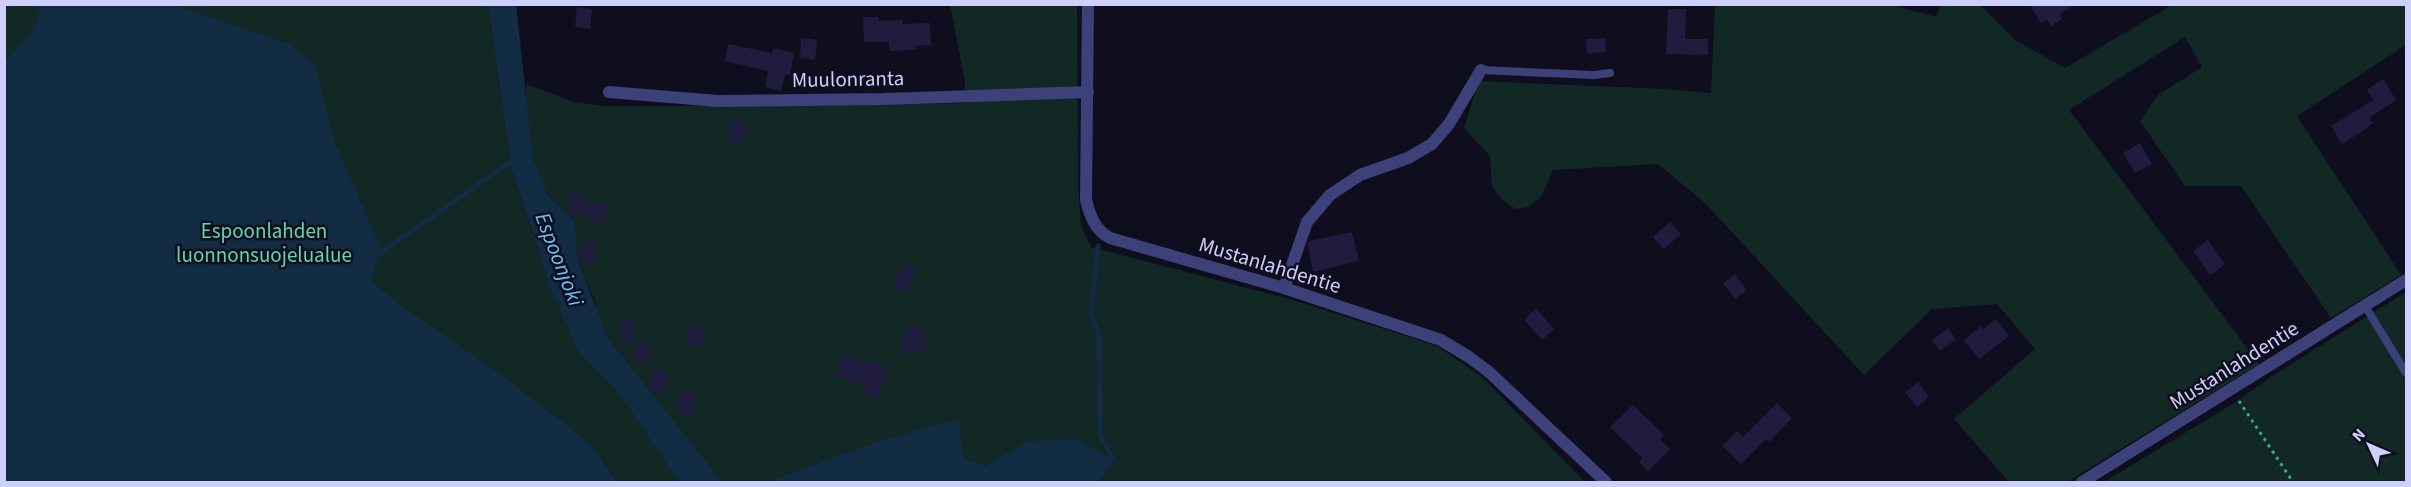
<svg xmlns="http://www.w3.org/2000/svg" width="2411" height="487" font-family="'Source Sans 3',sans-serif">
  <rect width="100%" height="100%" fill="#0f0e1f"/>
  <!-- green -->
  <g fill="#122825">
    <polygon points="1886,4 1937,17 1940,5 1980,5 2015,40 2065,68 2172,5 2406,5 2406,45 2297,116 2401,275 2331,318 2241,186 2185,186 2140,121 2158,95 2202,67 2185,37 2069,110 2259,364 2067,482 2009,482 1954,419 2035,349 1997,304 1932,309 1864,375 1706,204 1658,164 1553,170 1541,197 1528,207 1516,209 1502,200 1492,186 1490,156 1464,128 1479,81 1667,89 1711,93 1715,5"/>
    <path d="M 4,5 L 488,5 L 511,168 L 533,232 L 547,280 L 596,305 L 578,260 L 575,221 C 567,212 555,204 548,194 C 527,163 526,120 526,84 L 574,102 L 606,106 L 874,105 L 964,103 L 965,82 L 950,5 L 1077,5 L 1078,185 L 1081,226 L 1091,247 L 1293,300 L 1437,346 L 1482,377 L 1585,482 L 5,482 Z"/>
    <polygon points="2406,292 2406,482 2104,482 2231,405 2271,377"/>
  </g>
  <!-- water -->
  <g fill="#122c44">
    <polygon points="41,5 162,5 290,47 313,67 331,139 380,253 370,280 405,309 499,373 588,442 617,482 5,482 5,61 34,30"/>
    <polygon points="488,5 516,5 533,159 548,195 575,221 578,260 608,339 722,482 679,482 617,390 579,352 547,280 533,232 511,168"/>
    <polygon points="959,419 963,459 986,466 1028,441 1076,439 1113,459 1099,482 770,481 888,438"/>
  </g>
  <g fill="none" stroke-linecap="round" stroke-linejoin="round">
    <!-- stream -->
    <g stroke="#122c44" stroke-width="5">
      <polyline points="162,4 290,47 313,67 331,139 380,253 516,158"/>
      <polyline points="1098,246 1091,314 1099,334 1100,435 1113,459"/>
    </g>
  </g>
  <!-- building -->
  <g fill="#1f1c3e">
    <polygon points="2029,4 2076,4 2060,14 2062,19 2051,26 2046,19 2041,23"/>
    <polygon points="577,7 592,9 590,29 575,27"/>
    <polygon points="1668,9 1686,9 1685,39 1708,39 1708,55 1666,54"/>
    <polygon points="863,17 878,17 878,21 903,20 903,24 930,23 931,45 916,46 916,50 889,51 889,42 864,42"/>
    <polygon points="801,38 817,40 815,60 800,58"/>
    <polygon points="1605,38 1606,52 1587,54 1586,39"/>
    <polygon points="728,44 772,53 773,48 794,53 790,75 785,74 781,91 765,87 768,71 725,61"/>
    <polygon points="2383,79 2396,100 2369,118 2373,123 2368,126 2369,127 2342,144 2331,126 2373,100 2367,90"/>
    <polygon points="731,120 746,122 744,142 729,140"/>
    <polygon points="2140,143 2152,164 2135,173 2123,153"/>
    <polygon points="570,193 585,194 584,201 607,203 605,223 590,221 590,215 568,213"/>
    <polygon points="1670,222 1681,234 1664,249 1653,237"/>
    <polygon points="1352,232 1359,261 1313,272 1308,245 1309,241"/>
    <polygon points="2208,240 2225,264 2210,275 2193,251"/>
    <polygon points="582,241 597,243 595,263 580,261"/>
    <polygon points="902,263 917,269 907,293 892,287"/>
    <polygon points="1735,274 1747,290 1735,299 1723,283"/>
    <polygon points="1536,308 1554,329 1542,340 1524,320"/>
    <polygon points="1996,319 2009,336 1979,359 1964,340 1981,326 1983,329"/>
    <polygon points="621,320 636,321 634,341 619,340"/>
    <polygon points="690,325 705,326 703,346 688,345"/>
    <polygon points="922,325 928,349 903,355 899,337 908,335 906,329"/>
    <polygon points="1948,328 1956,339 1940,351 1932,340"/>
    <polygon points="636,342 651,343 649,363 634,362"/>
    <polygon points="843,354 890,368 877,399 863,393 866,385 836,377"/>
    <polygon points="651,370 666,371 665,392 649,390"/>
    <polygon points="1918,382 1929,397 1917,407 1905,392"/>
    <polygon points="679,392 695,394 693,414 678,412"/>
    <polygon points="1777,403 1792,418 1769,442 1766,439 1741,464 1722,446 1737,431 1743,437"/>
    <polygon points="1633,405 1664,435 1660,440 1670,449 1648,471 1639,462 1642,458 1640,456 1610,427"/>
  </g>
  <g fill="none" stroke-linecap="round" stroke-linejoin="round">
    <!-- path -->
    <polyline stroke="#37a894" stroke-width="3" stroke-dasharray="3 4.5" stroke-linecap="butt" points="2239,401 2293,482"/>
    <!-- service -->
    <g stroke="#3d417a" stroke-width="8">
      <polyline points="1481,70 1594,75 1610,73"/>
      <polyline points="2365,306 2406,373"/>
    </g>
    <!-- minor -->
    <g stroke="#3d417a" stroke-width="12">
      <path d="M 1088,4 L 1086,200 C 1090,216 1095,230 1110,238 L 1284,288 L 1441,340 L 1469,357 L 1489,372 L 1606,482"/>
      <polyline points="609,92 718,101 884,99 1088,92"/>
      <polyline points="1284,288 1307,222 1330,195 1360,175 1408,158 1432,144 1449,124 1481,70"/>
      <polyline points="2082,482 2406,280"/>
    </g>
  </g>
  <g text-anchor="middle" stroke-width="5" stroke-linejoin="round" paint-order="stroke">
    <!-- street labels -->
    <g font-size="21" fill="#cfcffb" stroke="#0f0e1f">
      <text transform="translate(848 79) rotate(-1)" y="7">Muulonranta</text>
      <text transform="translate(1270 265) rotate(17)" y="7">Mustanlahdentie</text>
      <text transform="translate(2234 365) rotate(-32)" y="7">Mustanlahdentie</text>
    </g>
    <!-- park labels -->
    <g font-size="21" fill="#61d5ab" stroke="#0f0e1f">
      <text x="264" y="238">Espoonlahden<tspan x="264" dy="24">luonnonsuojelualue</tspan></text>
    </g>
    <!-- water labels -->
    <g font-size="22" font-style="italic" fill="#65c2f3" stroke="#0f0e1f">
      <text transform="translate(560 259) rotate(69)" y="8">Espoonjoki</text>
    </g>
  </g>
  <!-- border -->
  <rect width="2411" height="487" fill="none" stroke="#cfcffb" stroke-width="12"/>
  <!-- north arrow -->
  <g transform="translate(2369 445) rotate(314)" stroke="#0f0e1f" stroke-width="4.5" paint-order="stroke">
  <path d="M0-4.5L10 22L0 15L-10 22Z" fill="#cfcffb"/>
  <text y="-9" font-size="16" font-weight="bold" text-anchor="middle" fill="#cfcffb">N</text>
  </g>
</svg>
